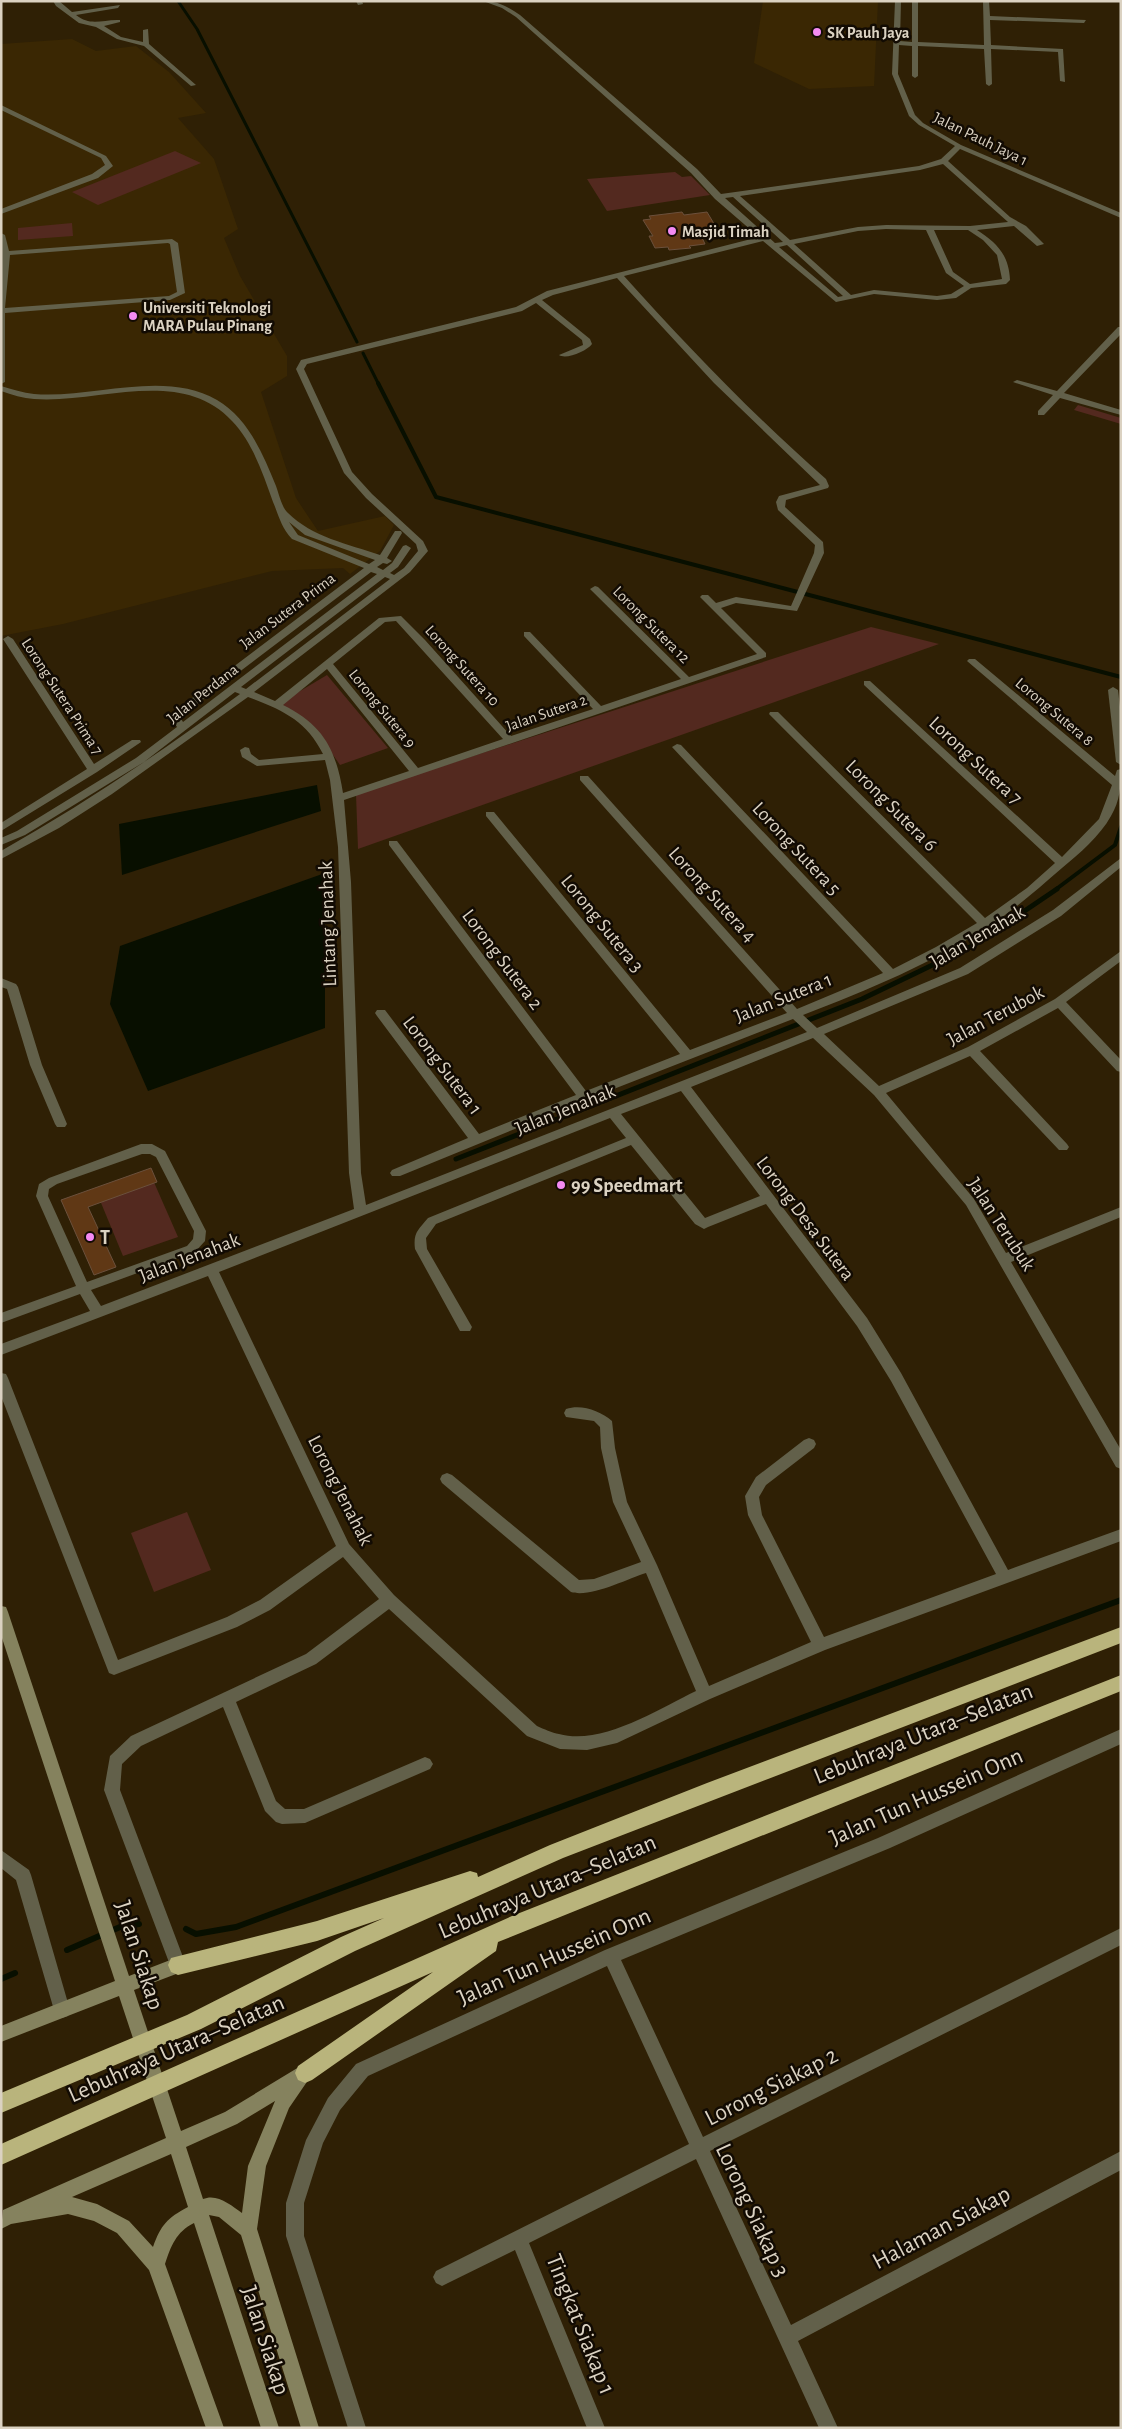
<svg xmlns="http://www.w3.org/2000/svg" width="1122" height="2429" font-family="'Alegreya Sans',sans-serif">
  <rect width="100%" height="100%" fill="#2f2005"/>
  <!-- built -->
  <g fill="#3a2703">
    <polygon points="763,1 878,1 874,86 809,89 754,63"/>
    <polygon points="72,39 96,51 136,46 169,72 206,113 178,118 214,159 238,229 224,238 240,276 287,356 287,376 261,392 296,498 318,531 385,516 394,525 380,551 350,574 343,568 272,571 63,624 1,636 1,44"/>
  </g>
  <!-- green -->
  <g fill="#53291f">
    <polygon points="175,151 201,163 98,205 72,192"/>
    <polygon points="675,172 682,177 691,176 710,195 607,211 587,179"/>
    <polygon points="72,223 73,236 18,240 18,228"/>
    <polygon points="1078,405 1121,418 1121,424 1074,410"/>
    <polygon points="871,627 939,644 358,849 356,794"/>
    <polygon points="327,675 388,748 340,765 320,736 275,706"/>
    <polygon points="153,1180 178,1237 123,1256 99,1198"/>
    <polygon points="187,1512 211,1570 154,1592 131,1533"/>
  </g>
  <!-- water -->
  <g fill="#080f00">
    <polygon points="317,785 321,811 122,875 119,824"/>
    <polygon points="325,873 325,1028 148,1091 110,1004 120,946"/>
  </g>
  <g fill="none" stroke-linecap="round" stroke-linejoin="round">
    <!-- stream-far3 -->
    <g stroke="#080f00" stroke-width="3">
      <polyline points="178,1 197,29 357,342"/>
      <polyline points="363,353 379,385"/>
    </g>
    <!-- stream-far2 -->
    <g stroke="#080f00" stroke-width="4">
      <polyline points="378,383 436,497 1121,677"/>
      <polyline points="1055,890 1115,845 1121,827"/>
    </g>
    <!-- stream-far1 -->
    <polyline stroke="#080f00" stroke-width="5" points="456,1159 862,999 974,945 1057,889"/>
    <!-- stream -->
    <g stroke="#080f00" stroke-width="6">
      <polyline points="186,1929 196,1934 236,1927 1121,1600"/>
      <polyline points="67,1950 120,1927 139,1924"/>
      <polyline points="1,1979 15,1973"/>
    </g>
  </g>
  <!-- building -->
  <g fill="#603815" stroke="#6b503c">
    <polygon points="682,212 684,215 707,212 716,227 698,229 705,244 689,246 691,248 669,250 668,247 655,248 649,236 653,236 643,220 651,219 649,216"/>
    <polygon points="151,1168 157,1182 88,1207 116,1267 94,1275 61,1200"/>
  </g>
  <g fill="none" stroke-linecap="round" stroke-linejoin="round">
    <!-- street -->
    <g fill="#62604a" fill-rule="evenodd">
      <path d="M 53,1 L 59,1 L 72,12 L 120,5 L 118,8 L 76,15 C 91,27 103,19 120,20 L 120,22 L 104,26 L 121,37 L 143,42 L 143,30 L 148,29 L 149,44 L 196,85 L 191,86 L 144,46 L 117,39 L 96,27 L 79,23 L 56,6 Z"/>
      <polygon points="356,1 362,1 363,4 358,5"/>
      <path d="M 483,1 C 498,1 508,7 520,15 L 697,169 L 721,194 L 919,166 L 941,159 L 955,146 L 919,125 L 909,116 L 892,74 L 895,1 L 901,1 L 900,41 L 912,42 L 912,1 L 918,1 L 918,42 L 984,45 L 983,1 L 989,1 L 990,16 L 1086,20 L 1084,23 L 990,20 L 991,45 L 1063,49 L 1065,82 L 1060,81 L 1058,52 L 991,49 L 992,84 L 989,86 L 986,84 L 984,49 L 918,46 L 918,76 L 915,78 L 912,76 L 912,46 L 899,45 L 898,74 L 915,115 L 923,123 L 961,145 L 1121,213 L 1121,218 L 960,149 L 948,161 L 1010,217 L 1026,226 L 1044,244 L 1037,246 L 1014,226 L 977,230 C 997,243 1009,255 1010,280 L 1006,284 L 971,288 L 956,298 L 937,300 L 874,294 L 836,302 L 763,241 L 624,276 C 688,347 754,416 826,479 L 829,486 L 828,488 L 786,500 L 785,507 L 823,542 L 824,553 L 797,611 L 736,603 L 721,608 L 766,653 L 766,657 L 344,800 L 351,882 L 361,1173 L 366,1205 L 807,1032 L 793,1019 L 583,1101 L 400,1176 L 392,1176 L 390,1173 L 392,1170 L 468,1138 L 377,1016 L 375,1013 L 377,1010 L 385,1010 L 479,1134 L 576,1095 L 389,845 L 389,841 L 397,841 L 586,1091 L 680,1054 L 486,816 L 486,812 L 494,812 L 690,1050 L 787,1013 L 580,780 L 580,776 L 588,776 L 797,1009 L 883,973 L 672,747 L 677,744 L 681,745 L 893,969 L 936,947 L 977,923 L 769,714 L 770,712 L 778,712 L 985,918 L 1027,888 L 1055,863 L 864,685 L 864,681 L 870,681 L 1062,857 L 1099,819 L 1112,785 L 967,661 L 969,659 L 975,659 L 1115,776 L 1117,770 L 1121,769 C 1121,786 1120,801 1111,816 C 1100,836 1079,854 1062,868 C 1039,888 1016,908 991,925 C 933,963 868,990 803,1015 L 817,1028 L 960,968 L 1053,910 L 1121,858 L 1121,867 L 1061,916 L 968,974 L 824,1034 L 879,1086 L 968,1047 L 1055,999 L 1121,951 L 1121,961 L 1066,1002 L 1121,1060 L 1121,1072 L 1117,1071 L 1058,1008 L 980,1051 L 1067,1144 L 1069,1147 L 1067,1150 L 1059,1150 L 970,1056 L 886,1093 L 974,1199 L 1006,1253 L 1121,1207 L 1121,1217 L 1011,1262 L 1121,1450 L 1121,1469 L 1116,1467 L 966,1205 L 874,1095 L 813,1038 L 691,1087 L 867,1318 L 901,1373 L 1008,1570 L 1121,1529 L 1121,1541 L 825,1650 L 710,1699 L 617,1743 L 587,1750 L 560,1749 L 527,1736 L 389,1609 L 316,1664 L 236,1702 L 276,1801 L 285,1809 L 304,1809 L 425,1757 L 430,1759 L 433,1764 L 430,1769 L 305,1823 L 282,1824 L 276,1822 L 265,1811 L 223,1707 L 141,1746 L 122,1764 L 120,1790 L 186,1965 L 184,1971 L 178,1973 L 172,1971 L 170,1965 L 104,1790 L 110,1756 L 131,1736 L 306,1654 L 379,1599 L 343,1557 L 270,1610 L 237,1627 L 114,1675 L 109,1673 L 1,1396 L 1,1373 L 6,1374 L 8,1378 L 118,1660 L 227,1617 L 260,1600 L 336,1546 L 208,1276 L 1,1355 L 1,1344 L 90,1311 L 80,1294 L 1,1323 L 1,1313 L 76,1286 L 36,1196 L 39,1184 L 49,1178 L 141,1144 L 152,1144 L 165,1151 L 206,1231 L 205,1241 L 195,1252 L 91,1290 L 101,1306 L 354,1209 L 349,1173 L 338,847 L 330,780 L 325,760 L 257,766 L 242,757 L 240,750 L 245,747 L 249,748 L 251,754 L 259,760 L 323,754 C 306,720 282,710 248,697 L 112,794 L 59,828 L 1,859 L 1,851 C 84,804 163,751 240,694 L 235,692 L 144,762 L 25,835 L 1,845 L 1,838 L 17,831 L 136,758 L 177,727 L 170,716 L 171,714 L 364,568 L 292,539 C 281,527 279,516 273,502 C 263,474 253,443 232,421 C 181,366 98,404 34,399 C 23,398 12,395 1,391 L 1,386 C 12,389 23,393 34,394 C 91,399 164,369 217,400 C 248,418 263,454 276,486 C 279,494 282,508 288,513 C 312,537 348,544 380,555 L 395,531 L 401,531 L 402,533 L 387,558 L 392,561 L 387,564 L 383,563 L 377,567 L 383,570 L 392,563 L 403,546 L 406,545 L 411,548 L 398,567 L 390,573 L 394,575 L 404,568 L 418,551 L 416,544 L 366,498 L 344,473 L 296,369 L 301,360 L 516,307 L 547,291 L 759,237 L 715,199 L 691,173 L 516,17 L 502,8 ZM 943,164 L 1008,222 L 970,226 L 886,225 L 858,227 L 790,240 L 740,196 L 920,170 ZM 733,197 L 783,242 L 775,243 L 725,198 ZM 886,229 L 926,230 L 946,273 L 964,286 L 951,294 L 937,296 L 874,290 L 851,295 L 794,244 L 858,231 ZM 934,230 L 968,230 L 983,240 L 997,255 L 1002,279 L 970,284 L 953,272 ZM 787,245 L 843,296 L 838,297 L 779,247 ZM 617,278 L 714,383 L 820,485 L 779,496 L 776,502 L 778,510 L 815,545 L 814,553 L 791,606 L 736,597 L 716,603 L 708,595 L 702,595 L 700,597 L 757,654 L 689,677 L 598,587 L 595,586 L 590,589 L 592,591 L 681,679 L 601,706 L 530,632 L 524,632 L 524,636 L 593,709 L 511,736 L 425,640 L 401,616 L 379,618 L 275,701 L 254,692 L 410,572 L 428,551 L 423,541 L 372,494 L 352,472 L 304,369 L 307,364 L 522,311 L 536,303 L 582,340 L 583,345 L 559,355 C 566,360 587,351 592,344 L 590,339 L 542,300 L 553,295 ZM 289,522 L 305,535 L 375,560 L 369,564 L 298,535 ZM 371,572 L 377,574 L 183,722 L 180,717 ZM 385,577 L 390,579 L 246,689 L 241,687 ZM 396,621 L 503,739 L 418,768 L 333,664 L 385,622 ZM 327,669 L 409,771 L 343,793 C 336,749 323,725 283,705 ZM 681,1091 L 760,1196 L 705,1218 L 621,1114 ZM 610,1118 L 626,1138 L 428,1218 C 418,1230 413,1233 415,1249 L 460,1331 L 470,1331 L 472,1327 L 427,1249 L 426,1238 L 436,1224 L 631,1145 L 695,1224 L 704,1229 L 708,1227 L 766,1204 L 857,1326 L 891,1381 L 996,1574 L 824,1637 L 762,1515 L 759,1497 L 766,1485 L 814,1448 L 816,1444 L 814,1440 L 809,1438 L 804,1440 L 756,1477 L 745,1496 L 748,1515 L 811,1642 L 709,1686 L 657,1565 L 627,1502 L 615,1448 L 612,1421 C 600,1411 582,1404 566,1409 L 564,1413 L 566,1417 L 594,1421 L 600,1427 L 601,1448 L 613,1502 L 641,1562 L 594,1579 L 579,1580 L 452,1475 L 447,1473 L 442,1475 L 440,1479 L 442,1483 L 571,1592 C 590,1598 627,1579 646,1573 L 696,1691 C 658,1709 602,1746 559,1734 C 552,1733 544,1729 537,1726 L 394,1595 L 349,1544 L 219,1272 ZM 142,1154 L 150,1154 L 156,1157 L 194,1231 L 193,1239 L 187,1246 L 87,1282 L 48,1196 L 49,1189 L 57,1184 Z"/>
      <polygon points="1,105 106,156 113,166 98,178 1,214 1,209 92,174 105,165 101,158 1,110"/>
      <path d="M 1,233 L 5,235 L 9,251 L 172,239 L 178,243 L 185,293 L 170,300 L 5,313 L 5,382 L 1,384 ZM 168,243 L 170,244 L 177,292 L 169,296 L 5,308 L 10,255 Z"/>
      <polygon points="1118,327 1121,327 1121,334 1064,393 1121,410 1121,415 1060,398 1044,415 1038,415 1038,411 1053,395 1013,382 1017,380 1057,391"/>
      <polygon points="8,636 13,639 94,764 132,740 140,740 141,742 97,772 1,831 1,823 87,769 3,639"/>
      <polygon points="1113,687 1118,690 1121,715 1121,765 1116,762 1108,690"/>
      <polygon points="1,978 16,984 18,987 42,1065 67,1124 65,1127 57,1127 55,1124 30,1065 7,989 1,987"/>
      <polygon points="1121,1729 1121,1744 890,1848 621,1960 703,2137 1121,1928 1121,1945 710,2151 791,2325 1121,2151 1121,2170 798,2341 838,2428 819,2428 696,2159 529,2243 605,2428 587,2428 515,2250 448,2283 442,2286 436,2283 433,2277 436,2271 689,2144 607,1966 368,2076 340,2110 323,2143 304,2203 304,2236 366,2428 348,2428 286,2236 286,2203 306,2140 328,2098 356,2064 605,1950 878,1838"/>
      <polygon points="1,1850 29,1870 31,1875 70,2010 68,2016 62,2018 56,2016 54,2010 16,1880 1,1868"/>
    </g>
    <!-- secondary -->
    <path fill="#85825e" fill-rule="evenodd" d="M 1,1606 L 6,1607 L 8,1612 L 129,1976 L 178,1957 L 184,1959 L 186,1965 L 184,1971 L 134,1990 L 181,2131 L 225,2112 L 299,2067 L 305,2065 L 311,2067 L 313,2073 L 289,2108 L 266,2166 L 257,2229 L 319,2428 L 301,2428 L 241,2235 L 219,2217 L 209,2215 L 279,2428 L 261,2428 L 194,2223 C 176,2232 171,2246 165,2264 L 224,2428 L 206,2428 L 149,2270 L 117,2233 L 94,2221 L 68,2214 L 11,2224 L 1,2229 L 3,2210 L 166,2138 L 119,1996 L 1,2042 L 1,2026 L 115,1981 L 1,1635 ZM 275,2101 L 248,2166 L 242,2213 C 231,2205 217,2193 203,2199 L 186,2147 L 237,2124 ZM 171,2154 L 188,2207 C 167,2218 161,2225 153,2247 L 129,2221 L 97,2204 L 72,2197 Z"/>
    <!-- highway -->
    <g fill="#b9b47c" fill-rule="evenodd">
      <polygon points="1121,1627 1121,1643 563,1858 355,1951 201,2029 1,2113 1,2093 187,2015 341,1937 384,1918 317,1941 178,1975 171,1972 168,1965 171,1958 317,1921 470,1871 477,1873 478,1877 550,1845 707,1783"/>
      <polygon points="1121,1675 1121,1691 498,1942 496,1951 312,2080 305,2083 298,2080 295,2073 298,2066 433,1972 1,2165 1,2144 512,1916"/>
    </g>
  </g>
  <!-- markers -->
  <g fill="#f38af2" stroke="#120b03" stroke-width="2">
    <circle cx="817" cy="32" r="5"/>
    <circle cx="672" cy="231" r="5"/>
    <circle cx="133" cy="316" r="5"/>
    <circle cx="561" cy="1185" r="5"/>
    <circle cx="90" cy="1237" r="5"/>
  </g>
  <g text-anchor="middle" stroke-width="5" stroke-linejoin="round" paint-order="stroke">
    <!-- far-poi labels -->
    <g font-size="16" font-weight="bold" fill="#dbd2c2" stroke="#120b03" text-anchor="start">
      <text x="827" y="38">SK Pauh Jaya</text>
      <text x="682" y="237">Masjid Timah</text>
      <text x="143" y="313">Universiti Teknologi<tspan x="143" dy="18">MARA Pulau Pinang</tspan></text>
    </g>
    <!-- far-street labels -->
    <g font-size="16" fill="#dbd2c2" stroke="#120b03">
      <text transform="translate(981 138) rotate(26)" y="6">Jalan Pauh Jaya 1</text>
      <text transform="translate(287 610) rotate(-37)" y="6">Jalan Sutera Prima</text>
      <text transform="translate(652 624) rotate(45)" y="6">Lorong Sutera 12</text>
      <text transform="translate(463 665) rotate(48)" y="6">Lorong Sutera 10</text>
      <text transform="translate(202 693) rotate(-38)" y="6">Jalan Perdana</text>
      <text transform="translate(63 696) rotate(57)" y="6">Lorong Sutera Prima 7</text>
      <text transform="translate(383 708) rotate(51)" y="6">Lorong Sutera 9</text>
      <text transform="translate(1055 711) rotate(40)" y="6">Lorong Sutera 8</text>
      <text transform="translate(546 712) rotate(-19)" y="6">Jalan Sutera 2</text>
    </g>
    <!-- street labels -->
    <g font-size="20" fill="#dbd2c2" stroke="#120b03">
      <text transform="translate(976 760) rotate(43)" y="7">Lorong Sutera 7</text>
      <text transform="translate(892 805) rotate(45)" y="7">Lorong Sutera 6</text>
      <text transform="translate(797 848) rotate(47)" y="7">Lorong Sutera 5</text>
      <text transform="translate(713 894) rotate(48)" y="7">Lorong Sutera 4</text>
      <text transform="translate(603 923) rotate(51)" y="7">Lorong Sutera 3</text>
      <text transform="translate(327 924) rotate(-92)" y="7">Lintang Jenahak</text>
      <text transform="translate(977 936) rotate(-30)" y="7">Jalan Jenahak</text>
      <text transform="translate(503 959) rotate(53)" y="7">Lorong Sutera 2</text>
      <text transform="translate(783 997) rotate(-22)" y="7">Jalan Sutera 1</text>
      <text transform="translate(995 1015) rotate(-28)" y="7">Jalan Terubok</text>
      <text transform="translate(443 1065) rotate(53)" y="7">Lorong Sutera 1</text>
      <text transform="translate(565 1109) rotate(-22)" y="7">Jalan Jenahak</text>
      <text transform="translate(806 1218) rotate(53)" y="7">Lorong Desa Sutera</text>
      <text transform="translate(1002 1224) rotate(57)" y="7">Jalan Terubuk</text>
      <text transform="translate(189 1257) rotate(-21)" y="7">Jalan Jenahak</text>
      <text transform="translate(341 1490) rotate(63)" y="7">Lorong Jenahak</text>
    </g>
    <!-- poi labels -->
    <g font-size="20" font-weight="bold" fill="#dbd2c2" stroke="#120b03" text-anchor="start">
      <text x="571" y="1192">99 Speedmart</text>
      <text x="100" y="1244">T</text>
    </g>
    <!-- near-street labels -->
    <g font-size="24" fill="#dbd2c2" stroke="#120b03">
      <text transform="translate(923 1733) rotate(-22)" y="8">Lebuhraya Utara–Selatan</text>
      <text transform="translate(926 1796) rotate(-24)" y="8">Jalan Tun Hussein Onn</text>
      <text transform="translate(547 1886) rotate(-23)" y="8">Lebuhraya Utara–Selatan</text>
      <text transform="translate(140 1955) rotate(72)" y="8">Jalan Siakap</text>
      <text transform="translate(554 1956) rotate(-24)" y="8">Jalan Tun Hussein Onn</text>
      <text transform="translate(176 2048) rotate(-24)" y="8">Lebuhraya Utara–Selatan</text>
      <text transform="translate(771 2086) rotate(-27)" y="8">Lorong Siakap 2</text>
      <text transform="translate(753 2210) rotate(65)" y="8">Lorong Siakap 3</text>
      <text transform="translate(941 2227) rotate(-28)" y="8">Halaman Siakap</text>
      <text transform="translate(581 2324) rotate(68)" y="8">Tingkat Siakap 1</text>
      <text transform="translate(266 2340) rotate(72)" y="8">Jalan Siakap</text>
    </g>
  </g>
  <!-- border -->
  <rect width="1122" height="2429" fill="none" stroke="#dbd2c2" stroke-width="5"/>
</svg>
